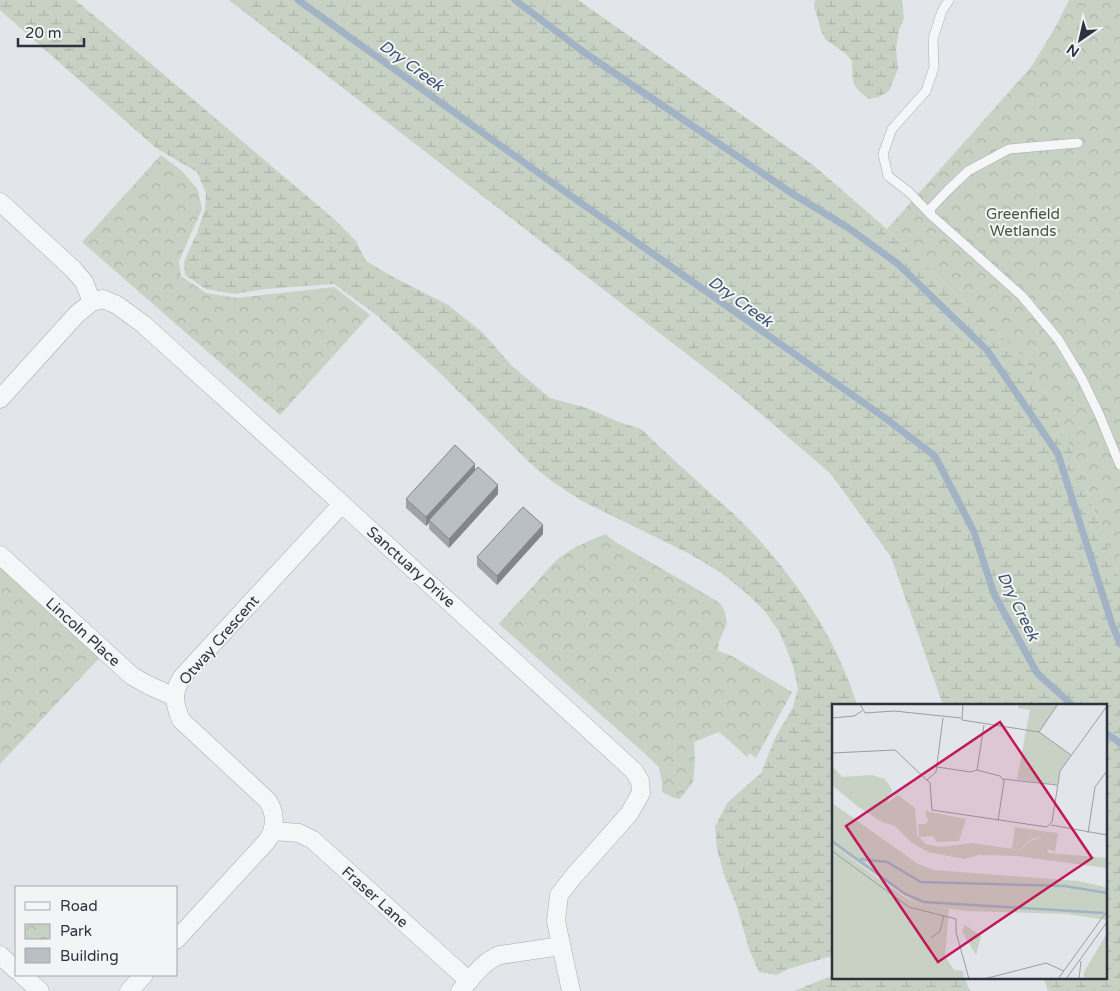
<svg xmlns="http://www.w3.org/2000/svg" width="1120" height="991" font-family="'Varela Round',sans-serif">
  <defs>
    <pattern id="wetland-marsh" width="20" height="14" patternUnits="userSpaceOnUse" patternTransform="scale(1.25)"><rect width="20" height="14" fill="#c8d2c4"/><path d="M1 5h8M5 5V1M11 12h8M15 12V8" fill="none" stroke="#acb5a9"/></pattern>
    <pattern id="park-crowns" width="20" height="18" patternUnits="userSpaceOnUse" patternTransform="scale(1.25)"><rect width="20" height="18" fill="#c8d2c4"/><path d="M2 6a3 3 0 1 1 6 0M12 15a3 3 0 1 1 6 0" fill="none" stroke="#acb5a9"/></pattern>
  </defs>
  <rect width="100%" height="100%" fill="#e2e5e9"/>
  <!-- wetland -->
  <g fill="url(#wetland-marsh)">
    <path d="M 0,0 L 75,0 L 97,18 L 334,219 L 356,241 L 366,261 L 395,278 L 448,305 L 482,332 L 512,366 L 550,398 L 587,408 L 619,422 L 641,429 C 663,450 686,471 708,491 C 720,502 733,513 745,525 C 793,574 837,638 857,705 L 834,705 L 834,959 L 828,957 L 788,969 L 777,975 L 759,972 L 749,949 L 736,904 L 724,875 L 717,849 L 715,827 L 727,803 L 761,773 L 775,738 L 793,707 L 798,689 L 793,666 L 780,633 L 764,610 L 745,592 L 720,572 L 688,553 L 582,501 L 550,480 L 530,463 L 440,373 L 395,332 L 374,313 L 334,284 L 265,289 L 234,294 L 206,289 L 185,275 L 184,262 L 197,233 L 205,209 L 206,193 L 197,172 L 156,148 L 0,10 Z"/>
    <polygon points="229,0 578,0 813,165 887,229 1024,357 1071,447 1120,579 1120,991 1048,991 1043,977 1106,977 1106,705 943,705 891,557 831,474 732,389"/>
    <path d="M 815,0 L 902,0 L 904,19 L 899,30 L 896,48 L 898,69 L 889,91 L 879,97 L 869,99 C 850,85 853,83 852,61 L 846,54 L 825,39 L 821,30 L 814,6 Z"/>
    <polygon points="834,974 834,977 964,977 970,991 794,991 831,976"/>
  </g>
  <!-- park -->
  <g fill="url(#park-crowns)">
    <polygon points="1069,0 1120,0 1120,579 1071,447 1024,357 887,229 1032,66 1057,24"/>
    <polygon points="161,155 182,171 198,190 202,209 179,261 181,276 206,293 237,298 334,287 370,315 280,415 82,242"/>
    <path d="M 605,534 L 617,543 L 697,589 L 720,603 L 725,612 L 727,623 L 719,642 L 718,651 L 732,656 L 792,692 L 756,758 L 749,753 L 747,757 L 735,746 L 719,732 L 694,742 L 695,760 L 693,782 L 680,799 L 674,798 L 662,792 L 662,781 L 659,767 L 644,753 L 499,624 C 510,610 524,597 536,583 C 545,573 554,560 566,553 C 578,545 592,540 605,534 Z"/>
    <polygon points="0,555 105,652 0,764"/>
  </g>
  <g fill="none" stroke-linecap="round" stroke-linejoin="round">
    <!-- stream -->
    <g stroke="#a2b3c5" stroke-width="7">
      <polyline points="298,0 526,164 885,418 935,456 974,532 994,594 1037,673 1072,705"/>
      <polyline points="515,0 585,53 793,194 847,227 898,264 987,350 1058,454 1112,624 1120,644"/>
      <polyline points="1106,733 1120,743"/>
    </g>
    <defs>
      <g id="lane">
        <polyline points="949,0 942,11 933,39 934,67 926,91 892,129 883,154 888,176 909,192 930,214 1022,296 1058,339 1081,377 1099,414 1120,465"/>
        <polyline points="930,214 931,208 947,191 968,171 1009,149 1078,143"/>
      </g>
      <g id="street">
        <polyline points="0,202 73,269 84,282 92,302"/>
        <polyline points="0,399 77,314 92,302 103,299 117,305 143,324 342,504 634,771 640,781 641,793 629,814 573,877 559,895 556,921 571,991"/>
        <polyline points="0,555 132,676 148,685 175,697"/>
        <polyline points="273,831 299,833 313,840 469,981"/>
        <path d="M 176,940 L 267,841 C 276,828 276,814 268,801 L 181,720 C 174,703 172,693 182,677 L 342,504"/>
        <polyline points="0,955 16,970"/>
        <polyline points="22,975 40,991"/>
        <polyline points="129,991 144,975"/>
        <path d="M 460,991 C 472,978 483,961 500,955 L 561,946"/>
      </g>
    </defs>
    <!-- lane casing -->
    <use href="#lane" stroke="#a8acb3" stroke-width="10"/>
    <!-- street casing -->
    <use href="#street" stroke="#a8acb3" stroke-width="19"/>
    <!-- lane -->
    <use href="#lane" stroke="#f5f6f8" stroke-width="9"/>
    <!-- street -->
    <use href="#street" stroke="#f5f6f8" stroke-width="18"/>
  </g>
  <!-- wall -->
  <g fill="#a0a3a9">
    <polygon points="475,469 498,494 449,548 429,529 429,523 426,526 406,508 406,499"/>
    <polygon points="543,534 497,585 477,566 477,557"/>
  </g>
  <!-- shaded-wall -->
  <g fill="#82858a">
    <polygon points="475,464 475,473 429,520 429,523 426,526 426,517"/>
    <polygon points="498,485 498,494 449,548 449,539"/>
    <polygon points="543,525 543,534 497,585 497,576"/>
  </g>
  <!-- building -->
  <g fill="#babec5" stroke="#82858a">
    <polygon points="455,445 475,464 426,517 406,499"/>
    <polygon points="478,467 498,485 449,539 429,520"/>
    <polygon points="523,507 543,525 497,576 477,557"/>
  </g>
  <g text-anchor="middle" stroke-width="4" stroke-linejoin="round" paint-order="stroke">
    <!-- park labels -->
    <g font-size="15" fill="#41593b" stroke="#f2f4f6">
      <text x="1023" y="219">Greenfield<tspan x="1023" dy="17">Wetlands</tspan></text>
    </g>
    <!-- street labels -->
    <g font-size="15" fill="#2c333f" stroke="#f2f4f6">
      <text transform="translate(411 567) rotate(42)" y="5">Sanctuary Drive</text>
      <text transform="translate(83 632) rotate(42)" y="5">Lincoln Place</text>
      <text transform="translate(219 640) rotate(-49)" y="5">Otway Crescent</text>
      <text transform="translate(375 897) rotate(42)" y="5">Fraser Lane</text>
    </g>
    <!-- water labels -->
    <g font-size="16" font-style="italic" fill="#3b526e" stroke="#f2f4f6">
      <text transform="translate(412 65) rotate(36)" y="6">Dry Creek</text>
      <text transform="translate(741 301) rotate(36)" y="6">Dry Creek</text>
      <text transform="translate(1019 606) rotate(64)" y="6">Dry Creek</text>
    </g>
  </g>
  <!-- overview -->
  <g transform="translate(832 704)">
    <rect width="275" height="275" fill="#e2e5e9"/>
    <path d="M 0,62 L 10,73 L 40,71 L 53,75 L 60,86 L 55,99 L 66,91 L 83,104 L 85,131 L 94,140 L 108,143 L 140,139 L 188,146 L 200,136 L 209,134 L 217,149 L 275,154 L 275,164 L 185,152 L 147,151 L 132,155 L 96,148 L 80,139 L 63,122 L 50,118 L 25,102 L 0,81 ZM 0,99 L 86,160 L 102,166 L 246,177 L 269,182 L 275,184 L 275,216 L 235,210 L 133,207 L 86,200 L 0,141 ZM 133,221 L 149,232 L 144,251 L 130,228 Z" fill="#c8d2c4"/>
    <path d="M 187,0 L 226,0 L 207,28 L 239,51 L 228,67 L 225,81 L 185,75 L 198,6 L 186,4 ZM 93,107 L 134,115 L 127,137 L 105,138 L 101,132 L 87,133 L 86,120 L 93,120 L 96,117 ZM 183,123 L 226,129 L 223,148 L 213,144 L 209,133 L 200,135 L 187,146 L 180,145 ZM 0,141 L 71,192 L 86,200 L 117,205 L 113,252 L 122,266 L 131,267 L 132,275 L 0,275 ZM 275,229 L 275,275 L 252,275 L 252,268 Z" fill="#c8d2c4"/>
    <path fill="none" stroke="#a2b3c5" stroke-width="2.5" d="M 0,137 L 73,190 L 92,198 L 272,209M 28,155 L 55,158 L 89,178 L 233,182 L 275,189"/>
    <path fill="none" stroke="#999ea5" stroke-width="1" d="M 28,0 L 33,9 L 62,7 L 129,14M 131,0 L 130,16 L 207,28 L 239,51M 0,14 L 22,12 L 30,7M 152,21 L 145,66 L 168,72 L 172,77 L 166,117M 207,28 L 226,0M 0,49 L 63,46 L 98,79 L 100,106 L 215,123 L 220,118 L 228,67 L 275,2M 105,63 L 139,68 L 145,66M 171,75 L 225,81M 95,76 L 104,68 L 111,14M 219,121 L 275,131M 256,129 L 263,83 L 275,67M 0,147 L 77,203 L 124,215 L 124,228 L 137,275M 99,234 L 108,227 L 112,211M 152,275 L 214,259 L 232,267M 226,275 L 275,207M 234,275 L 275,218M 247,275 L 249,257"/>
    <path fill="#c2185b" fill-opacity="0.15" stroke="#c2185b" stroke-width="2.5" d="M 168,18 L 260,154 L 106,258 L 14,122 Z"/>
    <rect width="275" height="275" fill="none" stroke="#2c333f" stroke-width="2.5"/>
  </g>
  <!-- legend -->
  <rect x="15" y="886" width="162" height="90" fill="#f2f4f6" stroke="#a3a7ad"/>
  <rect x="25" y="902" width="25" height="8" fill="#f5f6f8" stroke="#a3a7ad"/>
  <text x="60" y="911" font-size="15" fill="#2c333f">Road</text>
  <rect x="25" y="924" width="25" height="15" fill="url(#park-crowns)" stroke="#a3a7ad"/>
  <text x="60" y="936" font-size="15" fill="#2c333f">Park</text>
  <rect x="25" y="948" width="25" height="15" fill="#babec5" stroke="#a3a7ad"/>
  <text x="60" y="961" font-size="15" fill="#2c333f">Building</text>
  <!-- north arrow -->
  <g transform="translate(1080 40) rotate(214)" stroke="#f2f4f6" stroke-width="4" paint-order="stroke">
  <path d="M0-4L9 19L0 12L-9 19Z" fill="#2c333f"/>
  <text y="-8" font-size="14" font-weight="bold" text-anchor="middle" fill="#2c333f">N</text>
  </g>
  <!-- scale -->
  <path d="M18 38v8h66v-8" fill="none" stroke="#2c333f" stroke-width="2.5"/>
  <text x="25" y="38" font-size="15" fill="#2c333f" stroke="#f2f4f6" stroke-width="4" paint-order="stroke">20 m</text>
</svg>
